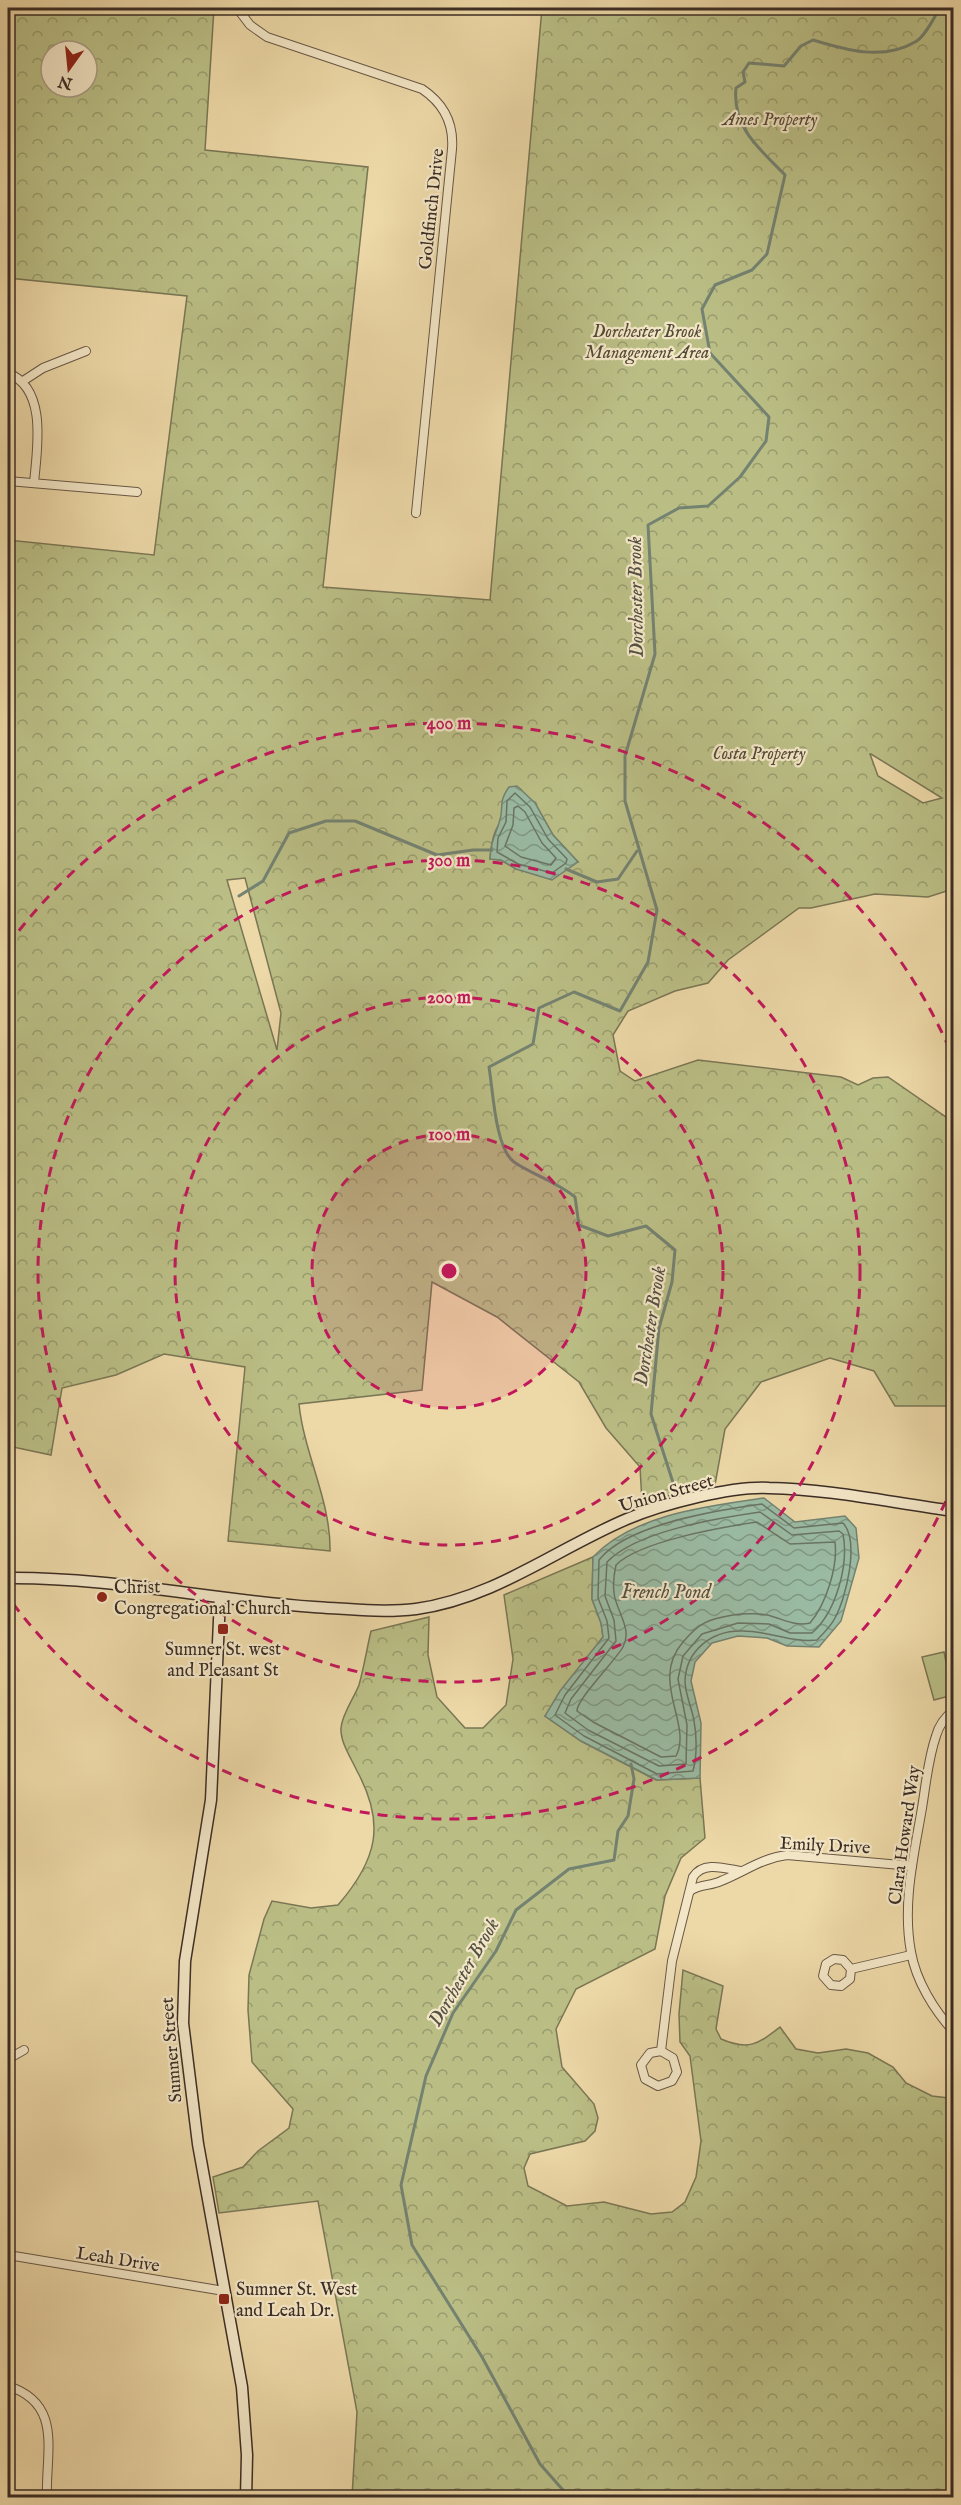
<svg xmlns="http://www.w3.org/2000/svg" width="961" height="2505" font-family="'IM FELL English',serif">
  <defs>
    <pattern id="forest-crowns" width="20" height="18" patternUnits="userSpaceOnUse" patternTransform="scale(1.5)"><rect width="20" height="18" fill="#babe85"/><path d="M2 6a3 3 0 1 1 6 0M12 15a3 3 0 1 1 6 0" fill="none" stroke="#989b6d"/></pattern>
    <pattern id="water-waves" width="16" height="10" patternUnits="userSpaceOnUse" patternTransform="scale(1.5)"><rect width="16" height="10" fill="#9abba3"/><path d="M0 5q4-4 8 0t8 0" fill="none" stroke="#7f9885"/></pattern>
  </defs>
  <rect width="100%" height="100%" fill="#edd8a7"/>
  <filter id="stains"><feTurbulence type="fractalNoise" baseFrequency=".00333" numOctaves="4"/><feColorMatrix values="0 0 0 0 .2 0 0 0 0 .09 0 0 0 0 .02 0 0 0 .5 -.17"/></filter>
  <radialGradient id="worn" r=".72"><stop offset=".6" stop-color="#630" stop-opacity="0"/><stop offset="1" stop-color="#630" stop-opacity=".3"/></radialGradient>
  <!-- grass -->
  <polygon fill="#babe85" stroke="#7a7655" stroke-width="1.5" points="944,1652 953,1695 934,1700 922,1657"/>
  <!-- forest -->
  <g fill="url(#forest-crowns)" stroke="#7a7655" stroke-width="1.5" fill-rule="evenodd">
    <path d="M 8,8 L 214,8 L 205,150 L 368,167 L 323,587 L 490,600 L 542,8 L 953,8 L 954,291 L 951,300 L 954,303 L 953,889 L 928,897 L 875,894 L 811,908 L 799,908 L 728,960 L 708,983 L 675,991 L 628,1011 L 613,1035 L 620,1071 L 635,1081 L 698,1060 L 841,1077 L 858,1085 L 873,1078 L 888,1077 L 953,1122 L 951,1219 L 954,1235 L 953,1406 L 895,1406 L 874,1371 L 830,1358 L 761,1382 L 725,1429 L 715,1485 L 642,1502 L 640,1467 L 606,1428 L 579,1382 L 497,1317 L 432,1282 L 422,1390 L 299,1404 C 304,1454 331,1501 330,1551 L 228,1541 L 245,1367 L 164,1354 L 116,1375 L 62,1388 L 51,1455 L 8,1446 L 8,540 L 154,555 L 187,296 L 8,278 ZM 51,51 L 87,51 L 87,87 L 51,87 ZM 870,754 L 871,754 L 942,798 L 923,803 L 878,776 ZM 535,803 L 553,835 L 578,862 L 516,869 L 501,860 L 490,859 C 493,819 502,820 535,803 ZM 245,878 L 281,1013 L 277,1050 L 227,880 Z"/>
    <path d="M 593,1557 L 592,1599 L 601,1623 L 603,1637 L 545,1716 L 581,1741 L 656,1780 L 700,1778 L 705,1838 L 681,1858 L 665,1896 L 655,1949 L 576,1989 L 556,2029 L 562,2067 L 594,2104 L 598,2118 L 595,2131 L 585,2141 L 530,2154 L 524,2168 L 528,2186 L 567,2206 L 604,2202 L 651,2214 L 672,2212 L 685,2202 L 696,2177 L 701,2141 L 690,2056 L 680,2042 L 679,2014 L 683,1970 L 723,1986 L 716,2029 L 721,2039 C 749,2051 758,2044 780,2027 L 796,2049 L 818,2053 L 846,2049 L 868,2053 L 893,2067 L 906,2083 L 932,2096 L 949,2098 L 953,2095 L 953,2497 L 352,2497 L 357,2412 L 318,2201 L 219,2213 L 213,2177 L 243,2167 L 258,2151 L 289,2128 L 293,2109 L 252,2062 L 248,2010 L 249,1975 L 264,1919 L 272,1901 L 311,1908 L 338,1905 C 377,1860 386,1824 357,1771 C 351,1758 340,1742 341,1728 C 342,1714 354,1698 359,1685 C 364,1667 367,1648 371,1631 L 429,1617 L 428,1655 L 437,1697 L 465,1728 L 483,1728 L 506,1705 L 513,1659 L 504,1595 Z"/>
  </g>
  <!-- water -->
  <g fill="url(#water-waves)" stroke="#748271" stroke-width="1.5">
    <path d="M 517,786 L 535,803 L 553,835 L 578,862 L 552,880 L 516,869 L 501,860 L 490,859 C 491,842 494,838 499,823 C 505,807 497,804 509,787 Z"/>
    <path d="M 764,1498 L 795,1522 L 845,1516 L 856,1528 L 859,1558 L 841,1621 L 819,1647 L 787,1646 L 767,1638 L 738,1636 L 712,1643 L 695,1662 L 691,1681 L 701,1723 L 700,1778 L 657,1780 L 581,1741 L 545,1716 L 560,1691 L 603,1637 L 601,1623 L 592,1599 L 593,1557 C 634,1514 708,1506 764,1498 Z"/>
  </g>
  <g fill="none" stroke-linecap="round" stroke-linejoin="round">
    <!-- shore -->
    <g stroke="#6a7464" stroke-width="1.5">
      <polygon points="515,793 530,807 548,839 567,859 566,863 552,873 518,864 497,852 498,838 506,822 507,801"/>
      <polygon points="518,806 525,812 542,843 556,858 551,865 521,857 505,846 513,825 514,808"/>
      <path d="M 762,1504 L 794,1528 L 843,1523 C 860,1541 846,1598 835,1618 C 831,1626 823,1634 817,1640 C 790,1643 767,1630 740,1631 C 712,1631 686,1650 685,1681 C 685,1694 692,1708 694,1721 C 697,1736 697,1757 693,1771 L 657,1774 L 584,1736 L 555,1715 L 565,1695 L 609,1638 L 607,1621 L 598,1598 L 599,1560 C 627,1524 718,1510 762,1504 Z"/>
      <path d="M 760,1512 L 792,1535 L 839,1531 L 843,1534 C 849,1565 836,1612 812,1633 L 790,1633 L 769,1624 L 738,1623 L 702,1634 L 683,1656 L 678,1679 L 687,1725 L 686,1764 L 659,1766 L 588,1730 L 565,1713 L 571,1699 L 616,1641 L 614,1620 L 605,1596 L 607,1562 C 637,1531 718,1518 760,1512 Z"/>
      <path d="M 757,1522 L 790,1544 L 835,1542 C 838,1567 826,1604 810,1623 C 796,1626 787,1621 774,1617 C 763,1613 745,1613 733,1615 C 708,1619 699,1623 683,1642 C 649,1681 693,1724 676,1756 L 661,1757 L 593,1722 L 577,1711 C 576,1700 615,1661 623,1647 C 633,1629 616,1611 614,1593 C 613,1585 614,1574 616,1565 C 640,1541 723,1527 757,1522 Z"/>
    </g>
    <!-- stream -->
    <g stroke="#748271" stroke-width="3">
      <polyline points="566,869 597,882 618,879 637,851"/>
      <polyline points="239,896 263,881 289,833 326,821 355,821 437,855 473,850 492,850"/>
      <path d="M 677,1495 L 651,1414 L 659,1328 L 672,1282 L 675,1250 L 646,1226 L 608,1236 L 579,1225 L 575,1197 C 555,1181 533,1175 514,1162 C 495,1148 493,1090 489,1067 L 533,1044 L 539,1008 L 574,992 L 620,1011 L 648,962 L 657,910 L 625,801 L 625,756 L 655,654 L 648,525 L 679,508 L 708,506 L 740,477 L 766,441 L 769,417 L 710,353 L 702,309 L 715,285 L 752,270 L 767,254 L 785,175 C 760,149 732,128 736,88 L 745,82 L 743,72 L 749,63 L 784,66 L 801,46 L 813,40 C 846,50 883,61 915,42 C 925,37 934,17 940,8"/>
      <polyline points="570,2498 540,2464 482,2357 412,2245 401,2185 426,2076 453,2013 496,1951 516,1910 569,1869 614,1860 618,1831 628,1816 634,1779 631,1764"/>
    </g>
    <defs>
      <g id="minor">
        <path d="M 237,8 L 250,25 L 267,37 L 422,89 C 443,103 454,123 452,149 L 416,513"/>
        <path d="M 8,373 C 48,389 37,449 34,483"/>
        <polyline points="23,381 43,368 86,351"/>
        <polyline points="8,481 137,492"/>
        <path d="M 954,1710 C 945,1717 939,1725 936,1736 C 928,1759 926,1784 922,1808 C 914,1855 902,1904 911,1952 C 916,1981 934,2010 954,2032"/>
        <path d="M 690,1891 C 700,1884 711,1886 721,1881 C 744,1872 762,1858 787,1855 L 912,1866"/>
        <polyline points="851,1969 843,1960 834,1959 826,1964 823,1976 831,1985 841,1986 850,1979 851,1969 911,1955"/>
        <path d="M 661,2051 L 650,2053 L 641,2065 L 645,2079 L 658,2086 L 672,2081 L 677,2072 L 673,2058 L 661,2051 L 672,1961 L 693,1877 C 703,1861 724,1868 740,1871"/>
        <polyline points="8,2059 24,2050"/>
        <polyline points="8,2255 224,2291"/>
        <path d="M 8,2386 C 64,2404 45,2453 47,2498"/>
      </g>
      <g id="secondary">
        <path d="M 8,1578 C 110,1577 212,1600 314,1607 C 348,1609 383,1613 416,1609 C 495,1598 556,1549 627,1519 C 662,1504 731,1486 769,1488 C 830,1489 893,1503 954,1511"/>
        <polyline points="220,1598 211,1800 185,1961 183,2023 198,2144 242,2387 247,2455 246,2498"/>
      </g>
    </defs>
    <!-- minor casing -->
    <use href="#minor" stroke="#685846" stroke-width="10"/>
    <!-- secondary casing -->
    <use href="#secondary" stroke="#3b2d25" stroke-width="13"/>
    <!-- minor -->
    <use href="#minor" stroke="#f3e6c6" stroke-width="8"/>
    <!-- secondary -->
    <use href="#secondary" stroke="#f3e6c6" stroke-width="10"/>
  </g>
  <!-- distance rings -->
  <circle cx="449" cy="1271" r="137" fill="#c2185b" fill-opacity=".12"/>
  <g fill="none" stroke="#c2185b" stroke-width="3" stroke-dasharray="10 8">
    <circle cx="449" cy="1271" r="137"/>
    <circle cx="449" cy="1271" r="274"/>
    <circle cx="449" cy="1271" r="411"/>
    <path d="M953 1485A548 548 0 0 1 8 1597M8 945A548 548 0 0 1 953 1057"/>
  </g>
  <!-- markers -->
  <g fill="#8f2418" stroke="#f3e6c6" stroke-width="2">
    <circle cx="102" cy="1597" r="6"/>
    <rect x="217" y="1623" width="12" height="12" rx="3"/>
    <rect x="218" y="2293" width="12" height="12" rx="3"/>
  </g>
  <g text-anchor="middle" stroke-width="4.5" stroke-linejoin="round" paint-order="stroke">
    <!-- park labels -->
    <g font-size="18" font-style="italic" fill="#544a38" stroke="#f3e6c6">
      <text x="770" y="125">Ames Property</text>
      <text x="647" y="337">Dorchester Brook<tspan x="647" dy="21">Management Area</tspan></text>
      <text x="759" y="759">Costa Property</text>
    </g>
    <!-- street labels -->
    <g font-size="18" fill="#3b2d25" stroke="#f3e6c6">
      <text transform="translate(431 209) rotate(-84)" y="6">Goldfinch Drive</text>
      <text transform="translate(666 1493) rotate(-16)" y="6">Union Street</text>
      <text transform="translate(904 1835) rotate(-82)" y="6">Clara Howard Way</text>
      <text transform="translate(825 1845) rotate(3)" y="6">Emily Drive</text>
      <text transform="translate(171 2050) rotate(-95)" y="6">Sumner Street</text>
      <text transform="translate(118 2259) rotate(9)" y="6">Leah Drive</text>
    </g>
    <!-- poi labels -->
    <g font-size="18" fill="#3b2d25" stroke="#f3e6c6" text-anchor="start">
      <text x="114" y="1593">Christ<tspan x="114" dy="21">Congregational Church</tspan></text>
      <text x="223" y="1655" text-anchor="middle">Sumner St. west<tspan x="223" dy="21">and Pleasant St</tspan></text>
      <text x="236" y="2295">Sumner St. West<tspan x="236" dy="21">and Leah Dr.</tspan></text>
    </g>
    <!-- water labels -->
    <g font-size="20" font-style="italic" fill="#535044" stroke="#f3e6c6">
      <text transform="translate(635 597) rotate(-91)" y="7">Dorchester Brook</text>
      <text transform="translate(649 1326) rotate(-81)" y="7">Dorchester Brook</text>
      <text x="666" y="1598">French Pond</text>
      <text transform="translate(463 1972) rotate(-60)" y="7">Dorchester Brook</text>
    </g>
  </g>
  <circle cx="449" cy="1271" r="9" fill="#c2185b" stroke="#f3e6c6" stroke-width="3"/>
  <g font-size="18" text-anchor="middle" font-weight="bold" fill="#c2185b" stroke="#f3e6c6" stroke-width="4.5" stroke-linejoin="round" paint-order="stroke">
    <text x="449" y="729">400 m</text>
    <text x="449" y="866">300 m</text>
    <text x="449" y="1003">200 m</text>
    <text x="449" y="1140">100 m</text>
  </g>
  <!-- margin -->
  <rect width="961" height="2505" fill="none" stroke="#edd8a7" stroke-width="30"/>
  <rect x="9" y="9" width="943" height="2487" fill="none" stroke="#3b2d25" stroke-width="3"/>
  <rect x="15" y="15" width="931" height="2475" fill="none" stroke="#3b2d25" stroke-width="1.5"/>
  <!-- north arrow -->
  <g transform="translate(69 69) rotate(195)"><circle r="28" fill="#f3e6c6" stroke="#a99c86" stroke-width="1.5"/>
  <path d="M0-4.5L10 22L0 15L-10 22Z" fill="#8f2418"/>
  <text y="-9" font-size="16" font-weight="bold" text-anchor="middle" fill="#3b2d25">N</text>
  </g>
  <rect width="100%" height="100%" filter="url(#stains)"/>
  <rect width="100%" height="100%" fill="url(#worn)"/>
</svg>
